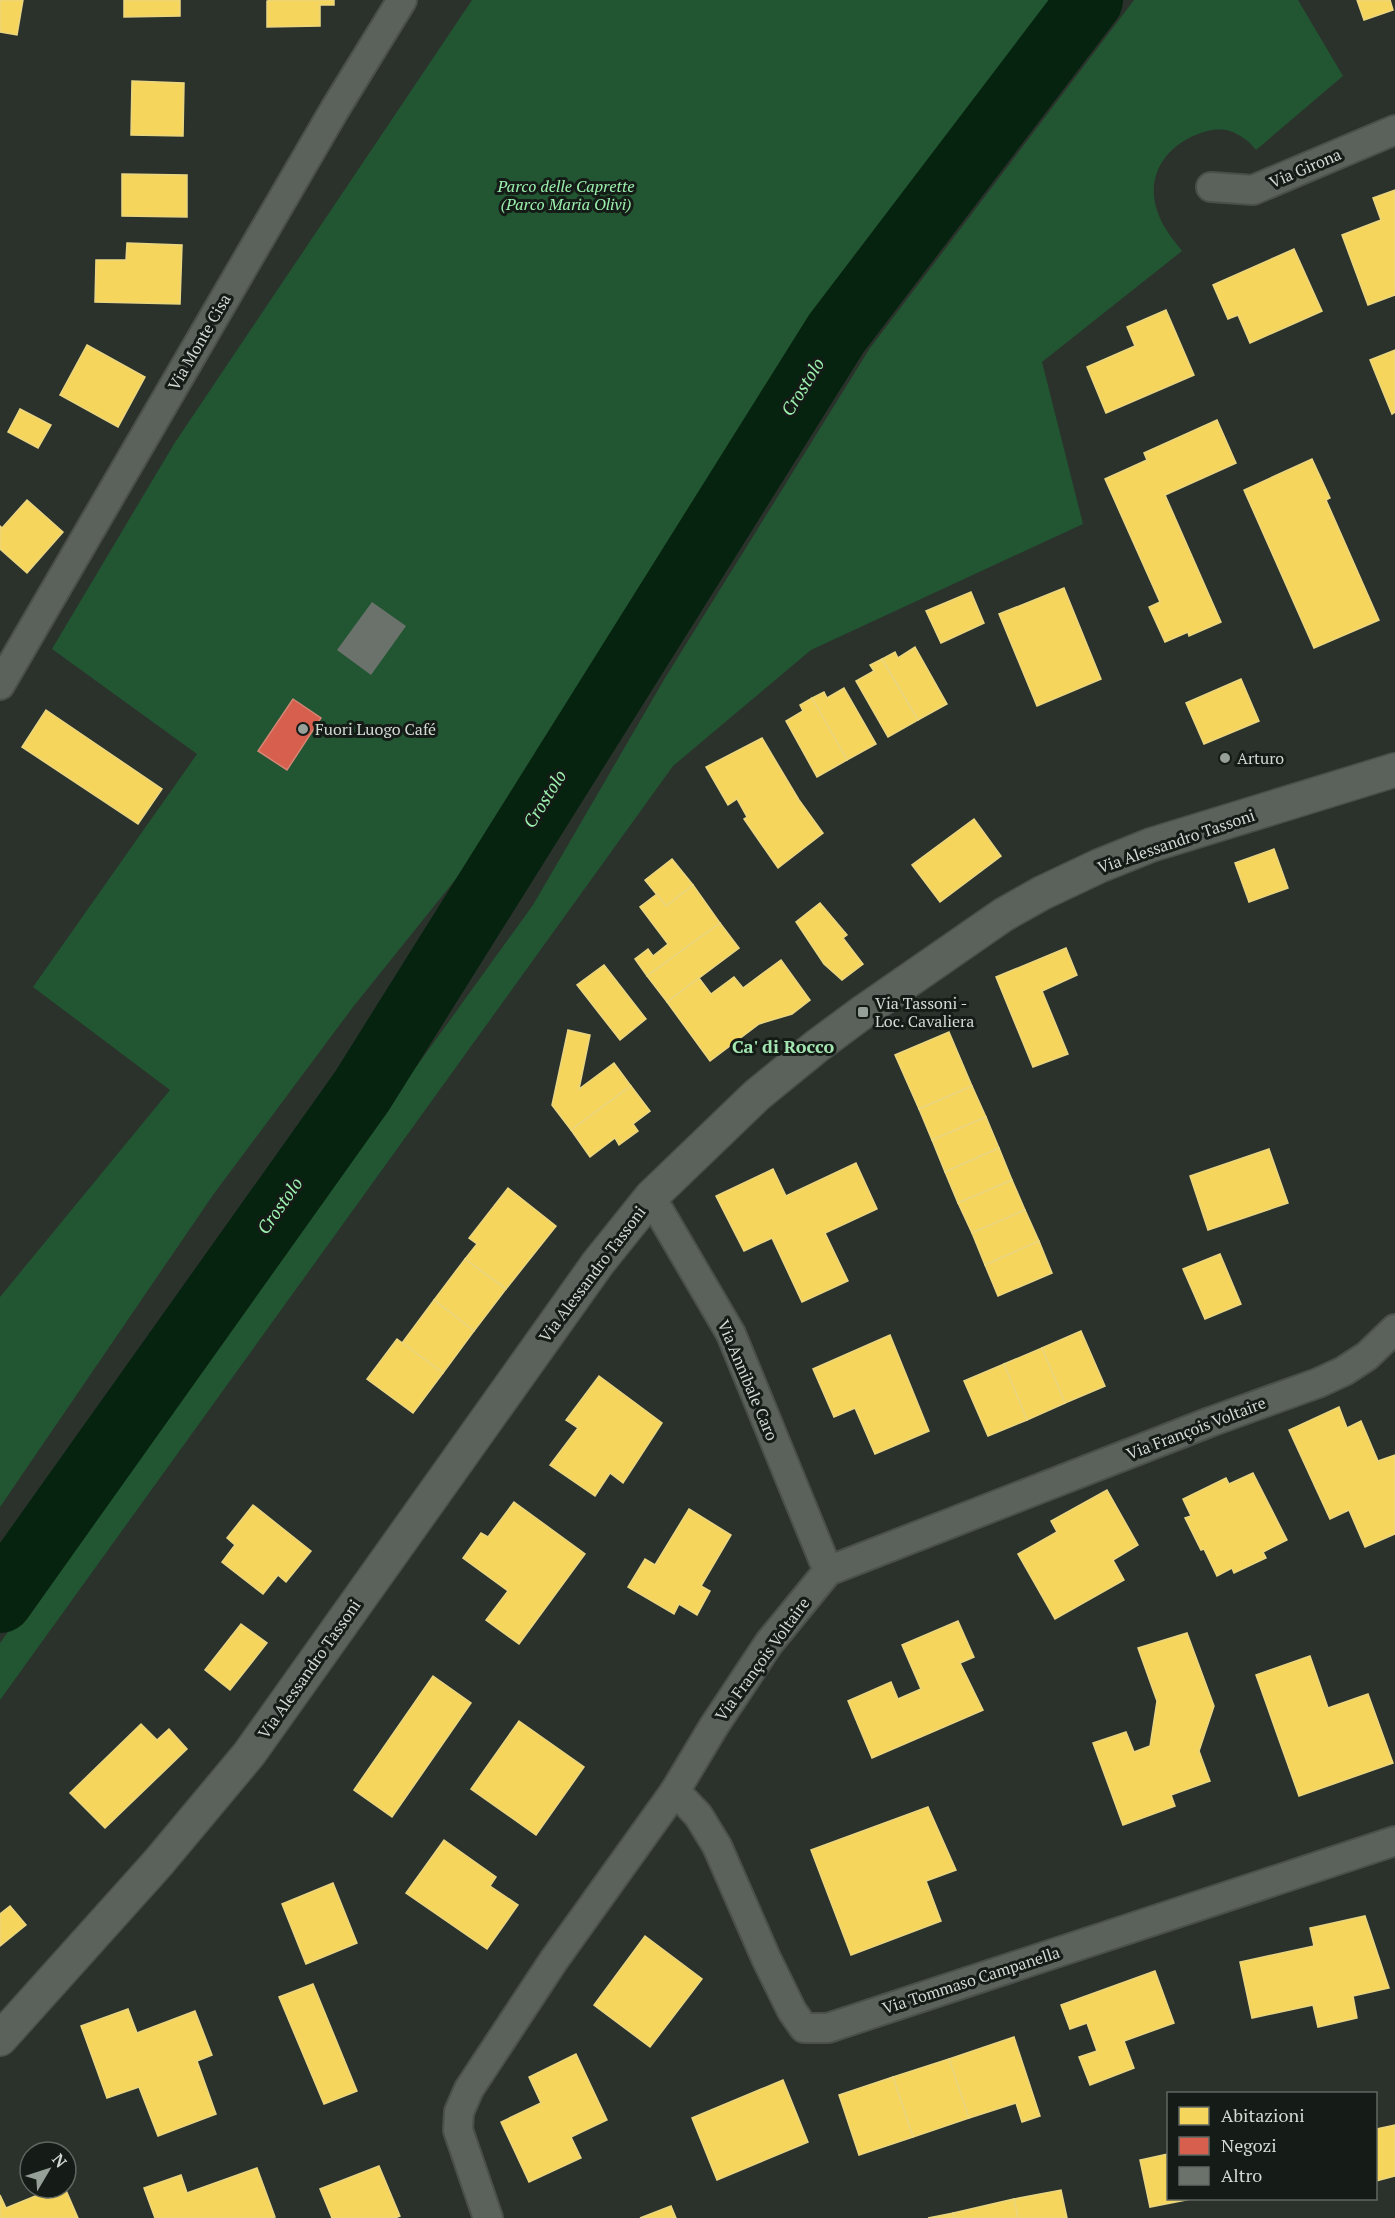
<svg xmlns="http://www.w3.org/2000/svg" width="1395" height="2218" font-family="'PT Serif',serif">
  <rect width="100%" height="100%" fill="#2b322c"/>
  <!-- green -->
  <g fill="#225531">
    <polygon points="472,0 1059,0 1000,82 516,804 353,1007 213,1195 0,1507 0,1297 170,1090 33,987 197,754 52,649 174,444"/>
    <path d="M 1134,0 L 1298,0 L 1343,76 L 1256,150 C 1249,141 1241,135 1230,131 C 1220,128 1207,130 1198,134 C 1167,146 1147,173 1156,207 C 1161,225 1171,237 1182,251 L 1042,362 L 1083,524 L 811,650 L 673,766 L 0,1700 L 0,1643 L 533,905 L 665,678 L 870,348 Z"/>
  </g>
  <!-- homes -->
  <g fill="#f6d55c" stroke="#ebd680" stroke-width="1.5">
    <polygon points="0,0 23,0 17,35 0,32"/>
    <polygon points="124,0 180,0 180,16 124,17"/>
    <polygon points="272,0 334,0 334,5 320,5 320,26 267,27 267,1"/>
    <polygon points="1357,0 1390,0 1393,10 1364,20"/>
    <polygon points="132,81 184,83 183,136 131,135"/>
    <polygon points="122,174 187,175 187,217 122,216"/>
    <polygon points="1395,190 1395,295 1368,305 1342,235 1381,220 1373,198"/>
    <polygon points="127,243 182,245 180,304 95,302 96,260 126,260"/>
    <polygon points="1294,249 1322,311 1250,343 1238,315 1228,319 1213,285"/>
    <polygon points="1166,310 1194,375 1106,413 1087,367 1135,346 1127,327"/>
    <polygon points="87,345 145,377 118,427 60,395"/>
    <polygon points="1395,350 1395,412 1392,414 1370,360"/>
    <polygon points="20,409 51,425 38,448 8,432"/>
    <polygon points="1217,420 1236,463 1165,495 1221,622 1189,636 1188,632 1165,642 1149,607 1160,602 1105,479 1147,460 1144,453"/>
    <polygon points="1312,459 1330,498 1326,500 1379,620 1314,648 1244,490"/>
    <polygon points="27,500 63,532 27,573 0,549 0,526 2,528"/>
    <polygon points="1064,588 1101,679 1037,706 999,614"/>
    <polygon points="971,592 984,623 941,643 926,611"/>
    <polygon points="915,647 947,704 918,720 882,659 895,652 898,658"/>
    <polygon points="882,659 918,720 888,737 856,681 874,671 870,665"/>
    <polygon points="1241,679 1259,721 1204,744 1186,703"/>
    <polygon points="844,688 876,744 847,760 812,698 824,692 827,698"/>
    <polygon points="812,698 847,760 817,777 786,721 803,711 800,705"/>
    <polygon points="46,710 162,789 138,824 22,747"/>
    <polygon points="762,738 799,800 823,833 778,868 744,819 747,817 737,799 728,805 706,767"/>
    <polygon points="974,819 1001,856 940,902 912,865"/>
    <polygon points="1274,849 1288,888 1249,902 1235,863"/>
    <polygon points="672,859 693,885 666,906 645,880"/>
    <polygon points="693,885 720,923 647,976 635,959 648,949 653,956 668,944 640,907 657,894 666,906"/>
    <polygon points="820,903 847,935 843,938 863,964 842,980 824,964 796,922"/>
    <polygon points="720,923 739,948 667,1002 647,976"/>
    <polygon points="1066,948 1077,975 1042,991 1068,1054 1033,1067 996,977"/>
    <polygon points="781,960 810,1000 792,1014 759,1024 710,1061 667,1002 699,978 711,994 734,977 743,988"/>
    <polygon points="604,965 646,1019 620,1040 577,985"/>
    <polygon points="568,1030 590,1035 579,1089 614,1063 631,1086 571,1130 552,1105"/>
    <polygon points="949,1032 972,1086 919,1109 895,1055"/>
    <polygon points="631,1086 650,1111 633,1124 638,1131 619,1145 615,1138 590,1157 571,1130"/>
    <polygon points="972,1086 986,1117 932,1140 919,1109"/>
    <polygon points="986,1117 999,1148 945,1172 932,1140"/>
    <polygon points="999,1148 1012,1180 958,1203 945,1172"/>
    <polygon points="1269,1149 1288,1203 1208,1230 1190,1176"/>
    <polygon points="856,1163 877,1209 825,1233 848,1281 802,1302 772,1238 744,1251 716,1196 773,1169 786,1196"/>
    <polygon points="1012,1180 1025,1210 972,1233 958,1203"/>
    <polygon points="508,1188 556,1226 506,1289 465,1259 477,1244 469,1238"/>
    <polygon points="1025,1210 1039,1241 985,1265 972,1233"/>
    <polygon points="1039,1241 1052,1273 998,1296 985,1265"/>
    <polygon points="1220,1254 1241,1304 1205,1319 1183,1269"/>
    <polygon points="465,1259 506,1289 474,1331 434,1300"/>
    <polygon points="434,1300 474,1331 443,1373 402,1343"/>
    <polygon points="1081,1331 1105,1386 1065,1403 1042,1348"/>
    <polygon points="890,1335 929,1431 875,1454 855,1408 834,1417 813,1369"/>
    <polygon points="397,1339 443,1373 413,1413 367,1379"/>
    <polygon points="1042,1348 1065,1403 1027,1420 1004,1364"/>
    <polygon points="1004,1364 1027,1420 988,1436 964,1381"/>
    <polygon points="599,1376 662,1423 623,1483 610,1473 595,1496 550,1465 578,1428 566,1420"/>
    <polygon points="1339,1407 1347,1428 1361,1421 1378,1461 1395,1455 1395,1534 1365,1547 1349,1510 1330,1519 1289,1430"/>
    <polygon points="1253,1473 1287,1540 1263,1552 1266,1558 1234,1573 1232,1568 1217,1576 1204,1549 1201,1550 1185,1518 1191,1516 1183,1499 1226,1478 1229,1484"/>
    <polygon points="1107,1490 1138,1545 1113,1560 1124,1580 1055,1619 1018,1554 1057,1532 1051,1521"/>
    <polygon points="514,1502 585,1554 519,1644 486,1620 508,1591 463,1558 481,1533 488,1537"/>
    <polygon points="253,1505 311,1551 286,1582 278,1575 263,1594 222,1562 235,1545 227,1538"/>
    <polygon points="689,1509 731,1535 701,1586 710,1591 697,1615 679,1604 674,1614 628,1587 645,1559 655,1565"/>
    <polygon points="958,1621 974,1657 960,1663 983,1710 872,1758 848,1701 891,1682 898,1699 921,1689 902,1645"/>
    <polygon points="241,1624 267,1643 230,1690 205,1670"/>
    <polygon points="1187,1633 1214,1706 1199,1751 1210,1781 1171,1795 1175,1806 1123,1825 1093,1743 1126,1732 1134,1752 1150,1746 1157,1701 1138,1648"/>
    <polygon points="1310,1656 1328,1708 1368,1694 1393,1763 1299,1796 1256,1675"/>
    <polygon points="433,1676 471,1703 392,1817 354,1790"/>
    <polygon points="519,1721 584,1767 536,1835 471,1789"/>
    <polygon points="141,1724 157,1740 169,1729 187,1749 105,1828 70,1793"/>
    <polygon points="928,1807 956,1870 926,1881 941,1921 851,1955 811,1850"/>
    <polygon points="444,1840 496,1877 490,1886 518,1905 487,1949 406,1893"/>
    <polygon points="333,1883 357,1943 306,1964 282,1904"/>
    <polygon points="10,1906 26,1925 0,1946 0,1914"/>
    <polygon points="1365,1916 1389,1988 1353,1996 1357,2018 1318,2027 1313,2005 1252,2018 1240,1962 1314,1946 1310,1928"/>
    <polygon points="645,1936 702,1979 650,2047 594,2005"/>
    <polygon points="1155,1971 1174,2023 1124,2041 1134,2068 1090,2085 1079,2057 1097,2051 1087,2023 1070,2029 1061,2005"/>
    <polygon points="313,1984 357,2091 324,2104 279,1997"/>
    <polygon points="128,2009 137,2033 195,2011 212,2055 197,2061 216,2114 158,2136 139,2087 107,2098 81,2026"/>
    <polygon points="1014,2037 1040,2116 1022,2122 1016,2103 969,2118 949,2059"/>
    <polygon points="576,2054 607,2120 571,2137 581,2158 529,2182 501,2122 541,2103 529,2077"/>
    <polygon points="949,2059 969,2118 913,2137 893,2077"/>
    <polygon points="893,2077 913,2137 859,2155 839,2095"/>
    <polygon points="783,2080 808,2142 717,2180 692,2118"/>
    <polygon points="1395,2125 1395,2176 1376,2181 1376,2129"/>
    <polygon points="1168,2154 1168,2198 1191,2199 1150,2207 1140,2160"/>
    <polygon points="379,2166 400,2216 395,2218 332,2218 320,2189"/>
    <polygon points="257,2168 275,2217 271,2218 155,2218 144,2188 181,2175 187,2193"/>
    <polygon points="55,2188 65,2188 78,2218 0,2218 0,2195 6,2208"/>
    <polygon points="1061,2190 1067,2218 1018,2218 1014,2199"/>
    <polygon points="1014,2199 1018,2218 955,2218 953,2213"/>
    <polygon points="671,2206 676,2218 640,2218"/>
    <polygon points="953,2213 955,2218 928,2218"/>
  </g>
  <!-- shops -->
  <polygon fill="#d6604d" stroke="#d48575" stroke-width="1.5" points="293,699 321,718 287,770 258,751"/>
  <g fill="none" stroke-linecap="round" stroke-linejoin="round">
    <!-- river -->
    <polyline stroke="#06230f" stroke-width="66" points="0,1600 362,1091 836,334 1090,0"/>
  </g>
  <!-- building -->
  <polygon fill="#6b726c" points="372,602 406,626 371,675 337,650"/>
  <g fill="none" stroke-linecap="round" stroke-linejoin="round">
    <defs>
      <g id="minor">
        <polyline points="1211,187 1253,190 1395,130"/>
        <polyline points="0,685 335,109 402,0"/>
        <polyline points="651,1197 731,1334 828,1571"/>
        <polyline points="675,1791 698,1815 717,1846 766,1958 792,2011 804,2028 828,2028 1395,1841"/>
        <polyline points="488,2218 458,2130 459,2112 469,2089 554,1960 675,1791 714,1726 769,1643 828,1571 1210,1422 1318,1383 1344,1371 1367,1356 1395,1329"/>
      </g>
      <polyline id="tertiary" points="0,2039 158,1863 249,1754 598,1263 651,1197 757,1095 817,1046 863,1012 1003,915 1042,893 1099,866 1151,845 1395,770"/>
    </defs>
    <!-- minor casing -->
    <use href="#minor" stroke="#4a4f4b" stroke-width="32"/>
    <!-- tertiary casing -->
    <use href="#tertiary" stroke="#4a4f4b" stroke-width="36"/>
    <!-- minor -->
    <use href="#minor" stroke="#5a625b" stroke-width="28"/>
    <!-- tertiary -->
    <use href="#tertiary" stroke="#5a625b" stroke-width="33"/>
  </g>
  <!-- markers -->
  <g fill="#979f99" stroke="#151b16" stroke-width="2">
    <circle cx="303" cy="729" r="6"/>
    <circle cx="1225" cy="758" r="6"/>
    <rect x="857" y="1006" width="12" height="12" rx="3"/>
  </g>
  <g text-anchor="middle" stroke-width="6" stroke-linejoin="round" paint-order="stroke">
    <!-- street labels -->
    <g font-size="16" fill="#d1dad3" stroke="#151b16">
      <text transform="translate(1305 168) rotate(-23)" y="6">Via Girona</text>
      <text transform="translate(199 342) rotate(-60)" y="6">Via Monte Cisa</text>
      <text transform="translate(1176 841) rotate(-19)" y="6">Via Alessandro Tassoni</text>
      <text transform="translate(592 1274) rotate(-53)" y="6">Via Alessandro Tassoni</text>
      <text transform="translate(748 1380) rotate(67)" y="6">Via Annibale Caro</text>
      <text transform="translate(1196 1428) rotate(-21)" y="6">Via François Voltaire</text>
      <text transform="translate(762 1659) rotate(-54)" y="6">Via François Voltaire</text>
      <text transform="translate(309 1669) rotate(-55)" y="6">Via Alessandro Tassoni</text>
      <text transform="translate(971 1980) rotate(-18)" y="6">Via Tommaso Campanella</text>
    </g>
    <!-- park labels -->
    <g font-size="16" font-style="italic" fill="#9bf0ae" stroke="#151b16">
      <text x="566" y="192">Parco delle Caprette<tspan x="566" dy="18">(Parco Maria Olivi)</tspan></text>
    </g>
    <!-- poi labels -->
    <g font-size="16" fill="#d1dad3" stroke="#151b16" text-anchor="start">
      <text x="315" y="735">Fuori Luogo Café</text>
      <text x="1237" y="764">Arturo</text>
      <text x="875" y="1009">Via Tassoni -<tspan x="875" dy="18">Loc. Cavaliera</tspan></text>
    </g>
    <!-- water labels -->
    <g font-size="18" font-style="italic" fill="#9df2b0" stroke="#151b16">
      <text transform="translate(803 387) rotate(-58)" y="6">Crostolo</text>
      <text transform="translate(545 799) rotate(-58)" y="6">Crostolo</text>
      <text transform="translate(280 1206) rotate(-55)" y="6">Crostolo</text>
    </g>
    <!-- neighbourhood labels -->
    <g font-size="18" font-weight="bold" fill="#a3e6b1" stroke="#151b16">
      <text x="783" y="1053">Ca' di Rocco</text>
    </g>
  </g>
  <!-- legend -->
  <rect x="1167" y="2092" width="210" height="108" fill="#151b16" stroke="#606762" stroke-width="1.5"/>
  <rect x="1179" y="2107" width="30" height="18" fill="#f6d55c" stroke="#606762" stroke-width="1.5"/>
  <text x="1221" y="2122" font-size="18" fill="#d1dad3">Abitazioni</text>
  <rect x="1179" y="2137" width="30" height="18" fill="#d6604d" stroke="#606762" stroke-width="1.5"/>
  <text x="1221" y="2152" font-size="18" fill="#d1dad3">Negozi</text>
  <rect x="1179" y="2167" width="30" height="18" fill="#6b726c" stroke="#606762" stroke-width="1.5"/>
  <text x="1221" y="2182" font-size="18" fill="#d1dad3">Altro</text>
  <!-- north arrow -->
  <g transform="translate(48 2170) rotate(51)"><circle r="28" fill="#151b16" stroke="#606762" stroke-width="1.5"/>
  <path d="M0-4.5L10 22L0 15L-10 22Z" fill="#979f99"/>
  <text y="-9" font-size="16" font-weight="bold" text-anchor="middle" fill="#d1dad3">N</text>
  </g>
</svg>
